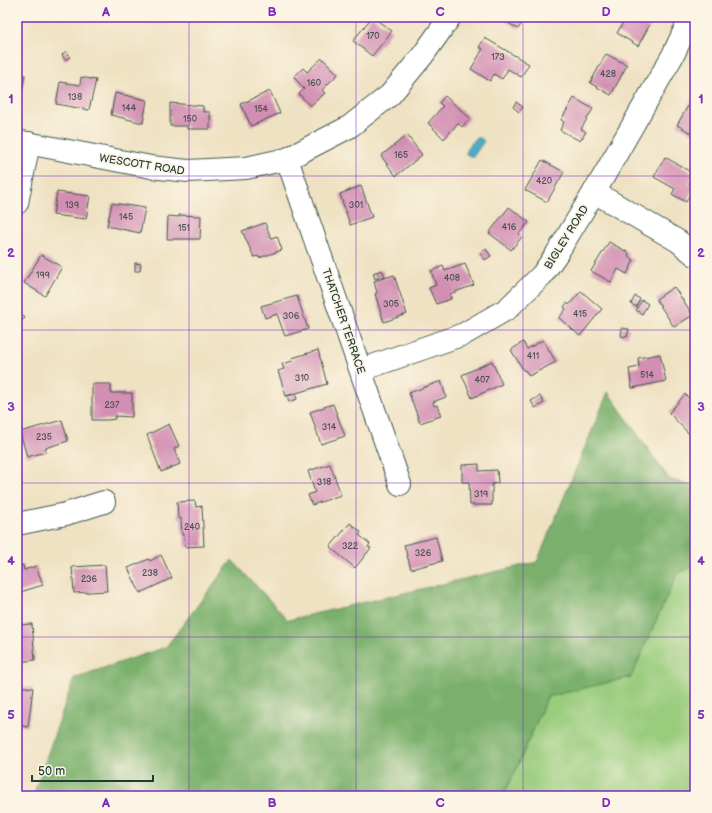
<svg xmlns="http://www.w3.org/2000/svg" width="712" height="813" font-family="'Balsamiq Sans',sans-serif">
  <rect width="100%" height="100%" fill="#fcf5e5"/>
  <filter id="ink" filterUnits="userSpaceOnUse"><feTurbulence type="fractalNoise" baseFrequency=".025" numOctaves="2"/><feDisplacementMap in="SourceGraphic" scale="8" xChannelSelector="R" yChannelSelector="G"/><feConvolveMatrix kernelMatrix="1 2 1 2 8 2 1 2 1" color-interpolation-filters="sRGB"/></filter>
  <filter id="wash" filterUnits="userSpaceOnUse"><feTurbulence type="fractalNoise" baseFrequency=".012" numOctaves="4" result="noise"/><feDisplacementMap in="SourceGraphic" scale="16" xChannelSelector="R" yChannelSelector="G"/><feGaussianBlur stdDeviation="0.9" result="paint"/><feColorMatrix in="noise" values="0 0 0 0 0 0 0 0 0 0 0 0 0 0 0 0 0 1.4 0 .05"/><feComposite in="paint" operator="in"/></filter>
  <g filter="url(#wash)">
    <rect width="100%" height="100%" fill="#efe2c3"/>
    <!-- green -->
    <polygon fill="#99cc7d" stroke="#5c8458" points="695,565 695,796 503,796 516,770 547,697 631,677 677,574"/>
    <!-- forest -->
    <polygon fill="#7ab06c" stroke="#4c7650" points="608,392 669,479 695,487 695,565 677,574 631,677 547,697 516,770 503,796 33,796 74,678 166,647 232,560 288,620 537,562"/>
    <!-- water -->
    <polygon fill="#48aec7" stroke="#34767e" points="476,138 481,138 484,141 473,157 466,154 467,148"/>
    <g id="blocks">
      <!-- building -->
      <g fill="#d28eb3">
        <polygon points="372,17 392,31 372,56 353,41"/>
        <polygon points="499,17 526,17 518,29"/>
        <polygon points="626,17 654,17 638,46 617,33"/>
        <polygon points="485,38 529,64 521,77 508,69 502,79 494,74 490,81 471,69 483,49 479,47"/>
        <polygon points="66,51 70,57 65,60 62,55"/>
        <polygon points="606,54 627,65 611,95 590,83"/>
        <polygon points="322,58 338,74 322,90 325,93 310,106 299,94 304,89 294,77 303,68 307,72"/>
        <polygon points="17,73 25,75 21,97 17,96"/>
        <polygon points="81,77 96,80 89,110 56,104 60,82 80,85"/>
        <polygon points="270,91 280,113 251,126 241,104"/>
        <polygon points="115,93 147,100 143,123 111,115"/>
        <polygon points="695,94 695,135 677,125"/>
        <polygon points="445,96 470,118 462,127 458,123 444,139 428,123 443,106 439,103"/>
        <polygon points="574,98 593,109 581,129 586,132 580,141 560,130 564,122 561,120"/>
        <polygon points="516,102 523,107 519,112 513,107"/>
        <polygon points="170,103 203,106 203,112 210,112 210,129 187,129 187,126 170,126"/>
        <polygon points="407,135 422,155 396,176 381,156"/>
        <polygon points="665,157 694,174 689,184 694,187 686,202 672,194 675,189 654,177"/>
        <polygon points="542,160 564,172 547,202 525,190"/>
        <polygon points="361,186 372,217 350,225 340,194"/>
        <polygon points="57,192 90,196 86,219 53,215"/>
        <polygon points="112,203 145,208 140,233 107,226"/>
        <polygon points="509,207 529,222 519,234 522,237 511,250 489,233"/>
        <polygon points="179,215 201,216 200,239 167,239 168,216 179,217"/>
        <polygon points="265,223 271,238 277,236 282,250 259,258 258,256 254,257 242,231"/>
        <polygon points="609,242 629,253 628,256 634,260 627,274 618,269 611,282 591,271"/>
        <polygon points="486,249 491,256 485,260 480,253"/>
        <polygon points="41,255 62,267 45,296 24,283"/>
        <polygon points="135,263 141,264 140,271 135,271"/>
        <polygon points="465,264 474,285 450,294 451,299 436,304 429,288 436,285 431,271 443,266 445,271"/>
        <polygon points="382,270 385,276 375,279 373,273"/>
        <polygon points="394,275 407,314 384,322 375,294 377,293 374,281"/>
        <polygon points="674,287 693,315 674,327 656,299"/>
        <polygon points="581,291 602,309 580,336 559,318 566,309 564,307 567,303 569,305"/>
        <polygon points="297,296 308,329 285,336 277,314 265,318 261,306"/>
        <polygon points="635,296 640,299 636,307 631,304"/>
        <polygon points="642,300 648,304 642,314 636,310"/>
        <polygon points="17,309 25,318 17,324"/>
        <polygon points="622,328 629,329 627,337 621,336"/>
        <polygon points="543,340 556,362 529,376 525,370 524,371 511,350 523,342 527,349"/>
        <polygon points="318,350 327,384 286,396 278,371 284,369 282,364 293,361 292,358"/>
        <polygon points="660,354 666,381 632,388 629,369 639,367 638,358"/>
        <polygon points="492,361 502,384 472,398 462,375"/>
        <polygon points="441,381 446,397 433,402 434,406 437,405 441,416 420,423 409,393"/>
        <polygon points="92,384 111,384 111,393 132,393 132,417 115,416 115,419 108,420 92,420"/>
        <polygon points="295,394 297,399 289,402 287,396"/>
        <polygon points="685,394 695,404 695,434 692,437 669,413"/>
        <polygon points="540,396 544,403 535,408 531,401"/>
        <polygon points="333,404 345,436 321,444 310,412"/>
        <polygon points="62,420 68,441 45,448 46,452 27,457 20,432"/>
        <polygon points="169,424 179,446 174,449 180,464 161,472 147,435"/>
        <polygon points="330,464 341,495 312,505 308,495 315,492 308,471"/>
        <polygon points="479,464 479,471 497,470 498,483 492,484 492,505 470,505 469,482 462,482 462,465"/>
        <polygon points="195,501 196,507 202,506 204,546 185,547 184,535 182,535 181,518 178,518 177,502"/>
        <polygon points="350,523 361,532 359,535 370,544 368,547 371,548 355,568 330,547"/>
        <polygon points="436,537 442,561 411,569 404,545"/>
        <polygon points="161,555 172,578 140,593 128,568 149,559 150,561"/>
        <polygon points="23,565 24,570 36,566 43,585 17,593 17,567"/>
        <polygon points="105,565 107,591 74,593 72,567"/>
        <polygon points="32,624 35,660 17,662 17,625"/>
        <polygon points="17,686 33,688 28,727 17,725"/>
      </g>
    </g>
  </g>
  <g filter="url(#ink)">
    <use href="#blocks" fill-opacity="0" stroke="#3e5649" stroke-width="1"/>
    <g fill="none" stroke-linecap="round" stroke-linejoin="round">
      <defs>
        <g id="minor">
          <polyline points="17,141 151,167 188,171 246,168 287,159 349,127 390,95 423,55 450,17"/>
          <polyline points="287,159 400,484"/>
          <polyline points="594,192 678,241 695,255"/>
          <polyline points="17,203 29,143"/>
          <polyline points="361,370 464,334 507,309 542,275 556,255 602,179 673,55 691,17"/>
          <polyline points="17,524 66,514 104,502"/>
        </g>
      </defs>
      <!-- minor casing -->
      <use href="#minor" stroke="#3e5649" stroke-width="24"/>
      <!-- minor -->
      <use href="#minor" stroke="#fff" stroke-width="22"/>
    </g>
  </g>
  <!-- grid -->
  <path fill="none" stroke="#7b2cbf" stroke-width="1" stroke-opacity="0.55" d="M 189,17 L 189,796M 356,17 L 356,796M 523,17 L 523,796M 17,176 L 695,176M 17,330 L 695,330M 17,483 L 695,483M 17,637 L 695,637"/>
  <g text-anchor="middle" stroke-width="3.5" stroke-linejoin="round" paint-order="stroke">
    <!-- number labels -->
    <g font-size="9" fill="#4c5154">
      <text x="373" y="39">170</text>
      <text x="498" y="60">173</text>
      <text x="608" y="77">428</text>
      <text x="314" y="86">160</text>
      <text x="75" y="100">138</text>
      <text x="129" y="111">144</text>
      <text x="261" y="112">154</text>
      <text x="190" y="122">150</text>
      <text x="401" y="158">165</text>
      <text x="544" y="184">420</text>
      <text x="72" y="208">139</text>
      <text x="356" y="208">301</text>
      <text x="126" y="220">145</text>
      <text x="509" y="230">416</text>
      <text x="184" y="231">151</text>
      <text x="43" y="278">199</text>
      <text x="452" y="281">408</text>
      <text x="391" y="307">305</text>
      <text x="580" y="317">415</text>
      <text x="291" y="319">306</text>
      <text x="533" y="359">411</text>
      <text x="647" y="378">514</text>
      <text x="302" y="381">310</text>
      <text x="482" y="383">407</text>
      <text x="112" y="408">237</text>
      <text x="329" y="430">314</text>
      <text x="44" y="440">235</text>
      <text x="324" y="485">318</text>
      <text x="481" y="497">319</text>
      <text x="192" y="530">240</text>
      <text x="350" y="549">322</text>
      <text x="423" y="556">326</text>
      <text x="150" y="576">238</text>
      <text x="89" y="582">236</text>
    </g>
    <!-- street labels -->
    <g font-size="11" fill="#1f3d34" stroke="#fcf5e5">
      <text transform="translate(142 164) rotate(9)" y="4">WESCOTT ROAD</text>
      <text transform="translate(566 237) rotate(-58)" y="4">BIGLEY ROAD</text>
      <text transform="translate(344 321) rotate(71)" y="4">THATCHER TERRACE</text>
    </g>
  </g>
  <!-- margin -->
  <rect width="712" height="813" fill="none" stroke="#fcf5e5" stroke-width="44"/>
  <!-- scale -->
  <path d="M32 775v6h121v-6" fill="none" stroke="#1f3d34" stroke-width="2"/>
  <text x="38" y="775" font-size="12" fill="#1f3d34" stroke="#fcf5e5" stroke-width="3" paint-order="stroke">50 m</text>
  <rect x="22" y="22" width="668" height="769" fill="none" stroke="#7b2cbf" stroke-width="1.5"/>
  <g font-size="13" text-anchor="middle" font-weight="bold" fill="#7b2cbf">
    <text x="106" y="16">A</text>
    <text x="272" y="16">B</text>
    <text x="440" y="16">C</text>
    <text x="606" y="16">D</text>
    <text x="11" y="103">1</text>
    <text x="701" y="103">1</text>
    <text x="11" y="257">2</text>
    <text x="701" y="257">2</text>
    <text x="11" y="411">3</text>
    <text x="701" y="411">3</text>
    <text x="11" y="565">4</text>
    <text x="701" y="565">4</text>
    <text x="11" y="719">5</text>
    <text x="701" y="719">5</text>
    <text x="106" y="807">A</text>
    <text x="272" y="807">B</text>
    <text x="440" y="807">C</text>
    <text x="606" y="807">D</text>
  </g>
</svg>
